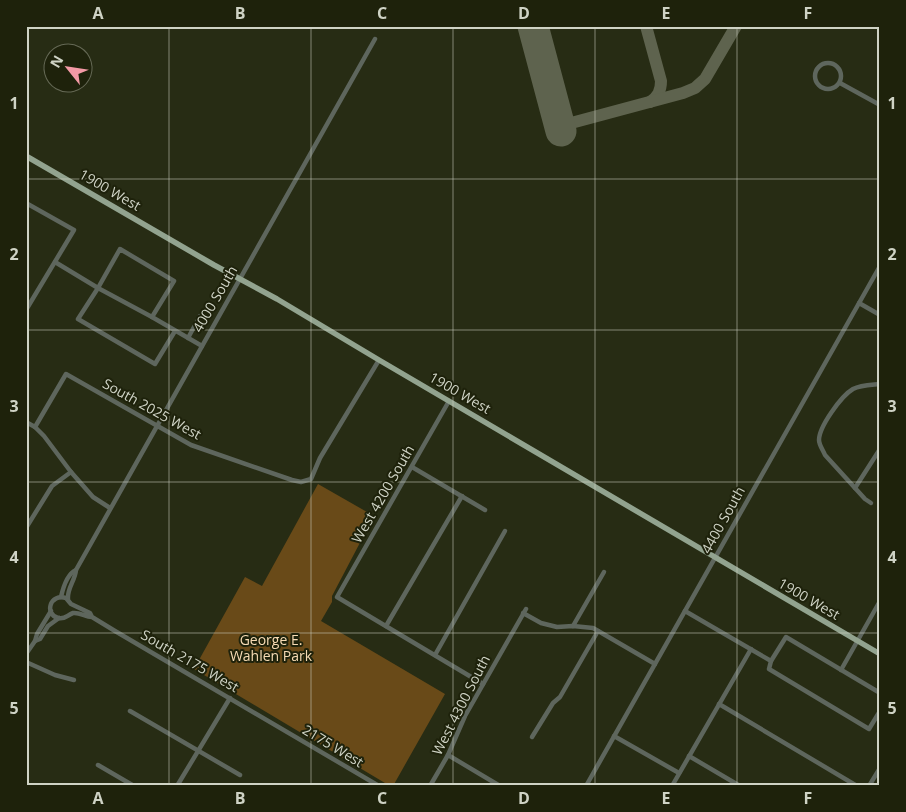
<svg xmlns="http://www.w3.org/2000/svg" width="906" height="812" font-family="'Open Sans',sans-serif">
  <rect width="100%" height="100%" fill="#272c14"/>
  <!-- green -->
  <polygon fill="#694a18" points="318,484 374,516 332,596 332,602 321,621 445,694 393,786 390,786 194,669 245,577 262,586"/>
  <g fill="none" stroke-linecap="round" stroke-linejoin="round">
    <!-- taxiway -->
    <g stroke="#5e634e" stroke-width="12">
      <path d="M 646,26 L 661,81 C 661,91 658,97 650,102"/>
      <polyline points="560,126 683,93 695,88 705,79 736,26"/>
    </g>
    <!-- runway -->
    <polyline stroke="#5e634e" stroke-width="31" points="533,26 561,131"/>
    <!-- minor -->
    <g stroke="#5e665d" stroke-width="4.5">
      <circle cx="828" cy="76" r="13"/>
      <polyline points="840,83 880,105"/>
      <polyline points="26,203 74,230 26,310"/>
      <polyline points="55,262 98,288 152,317 202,346"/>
      <polyline points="859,303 880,315"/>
      <polyline points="152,317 174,281 120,249 98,288 78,319 155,364 175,331"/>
      <polyline points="188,338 200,316"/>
      <polyline points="449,401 337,597 483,684"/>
      <polyline points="26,422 35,427 44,436 71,472 93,497 110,508"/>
      <polyline points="35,427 66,374 191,445 292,480 301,482 311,479 320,458 379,360"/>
      <polyline points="412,467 485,510"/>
      <polyline points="855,488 880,449"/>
      <path d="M 871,503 L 865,499 L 825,455 C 823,450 819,445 819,440 C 819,427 841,396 853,389 C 861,385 871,385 880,384"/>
      <polyline points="26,528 52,486 71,472"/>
      <path d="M 61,597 C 63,588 67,574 76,570"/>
      <path d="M 68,599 C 67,588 75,581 76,570 L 375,39"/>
      <polyline points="685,611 771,661 769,669 869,729 880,711"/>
      <polyline points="523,613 541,623 557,627 573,626 593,628 655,664"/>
      <path d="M 92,617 C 85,617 80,612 73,613 C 67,615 65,620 58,618 C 44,614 50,593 66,598 L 71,604 L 90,613 L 92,617 L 115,631 L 379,786"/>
      <polyline points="386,626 462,496"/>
      <polyline points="573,626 604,572"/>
      <polyline points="35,641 40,639 48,626 59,618"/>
      <polyline points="26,654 35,641 37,634 51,611"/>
      <polyline points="435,655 505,531"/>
      <polyline points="771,661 786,637 880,693"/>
      <polyline points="26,662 55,675 74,680"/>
      <polyline points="841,670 880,601"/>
      <polyline points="719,704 857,786"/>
      <polyline points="130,711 240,775"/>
      <polyline points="614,736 679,773"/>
      <polyline points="532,737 553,703 560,697 598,631"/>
      <polyline points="448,755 500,786"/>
      <polyline points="689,756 740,786"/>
      <polyline points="98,765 134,786"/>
      <polyline points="177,786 230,698"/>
      <polyline points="430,786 448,755 465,716 526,609"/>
      <polyline points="586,786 880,266"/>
      <polyline points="672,786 751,649"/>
      <polyline points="869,786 880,768"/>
    </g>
    <!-- major -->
    <polyline stroke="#92a38f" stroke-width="5.5" points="26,156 214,265 277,299 379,360 880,654"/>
  </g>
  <!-- grid -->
  <path fill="none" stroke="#cfd3c5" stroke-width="1" stroke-opacity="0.55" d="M 169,26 L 169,786M 311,26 L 311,786M 453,26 L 453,786M 595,26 L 595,786M 737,26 L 737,786M 26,179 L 880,179M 26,330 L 880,330M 26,482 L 880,482M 26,633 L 880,633"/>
  <g text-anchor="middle" stroke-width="4" stroke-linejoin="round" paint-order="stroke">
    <!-- street labels -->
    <g font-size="14" fill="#cfd3c5" stroke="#1e220b">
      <text transform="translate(110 190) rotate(30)" y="5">1900 West</text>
      <text transform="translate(215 299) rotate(-60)" y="5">4000 South</text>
      <text transform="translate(460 393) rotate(30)" y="5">1900 West</text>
      <text transform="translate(152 409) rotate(29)" y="5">South 2025 West</text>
      <text transform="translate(383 494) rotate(-60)" y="5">West 4200 South</text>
      <text transform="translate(723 520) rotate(-61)" y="5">4400 South</text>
      <text transform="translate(809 599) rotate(30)" y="5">1900 West</text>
      <text transform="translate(190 661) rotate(30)" y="5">South 2175 West</text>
      <text transform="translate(461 705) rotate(-63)" y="5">West 4300 South</text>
      <text transform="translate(333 746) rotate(31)" y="5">2175 West</text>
    </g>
    <!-- park labels -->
    <g font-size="14" fill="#f7dbb4" stroke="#1e220b">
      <text x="271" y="645">George E.<tspan x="271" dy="16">Wahlen Park</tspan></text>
    </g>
  </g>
  <!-- border -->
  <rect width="906" height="812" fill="none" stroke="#1e220b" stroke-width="55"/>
  <!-- north arrow -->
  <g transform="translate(68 68) rotate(300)"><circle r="24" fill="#1e220b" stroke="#656955"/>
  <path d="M0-4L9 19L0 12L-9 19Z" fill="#f49aa6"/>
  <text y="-8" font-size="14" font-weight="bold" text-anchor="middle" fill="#cfd3c5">N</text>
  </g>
  <rect x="28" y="28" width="850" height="756" fill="none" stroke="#cfd3c5" stroke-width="2"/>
  <g font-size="16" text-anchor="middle" font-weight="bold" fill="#cfd3c5">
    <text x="98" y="19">A</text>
    <text x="240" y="19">B</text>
    <text x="382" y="19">C</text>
    <text x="524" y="19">D</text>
    <text x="666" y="19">E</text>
    <text x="808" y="19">F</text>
    <text x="14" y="109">1</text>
    <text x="892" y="109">1</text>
    <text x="14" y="260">2</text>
    <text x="892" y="260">2</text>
    <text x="14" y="412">3</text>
    <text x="892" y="412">3</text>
    <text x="14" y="563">4</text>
    <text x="892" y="563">4</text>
    <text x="14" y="714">5</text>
    <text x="892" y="714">5</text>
    <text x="98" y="804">A</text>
    <text x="240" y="804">B</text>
    <text x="382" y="804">C</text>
    <text x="524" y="804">D</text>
    <text x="666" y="804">E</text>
    <text x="808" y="804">F</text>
  </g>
</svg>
